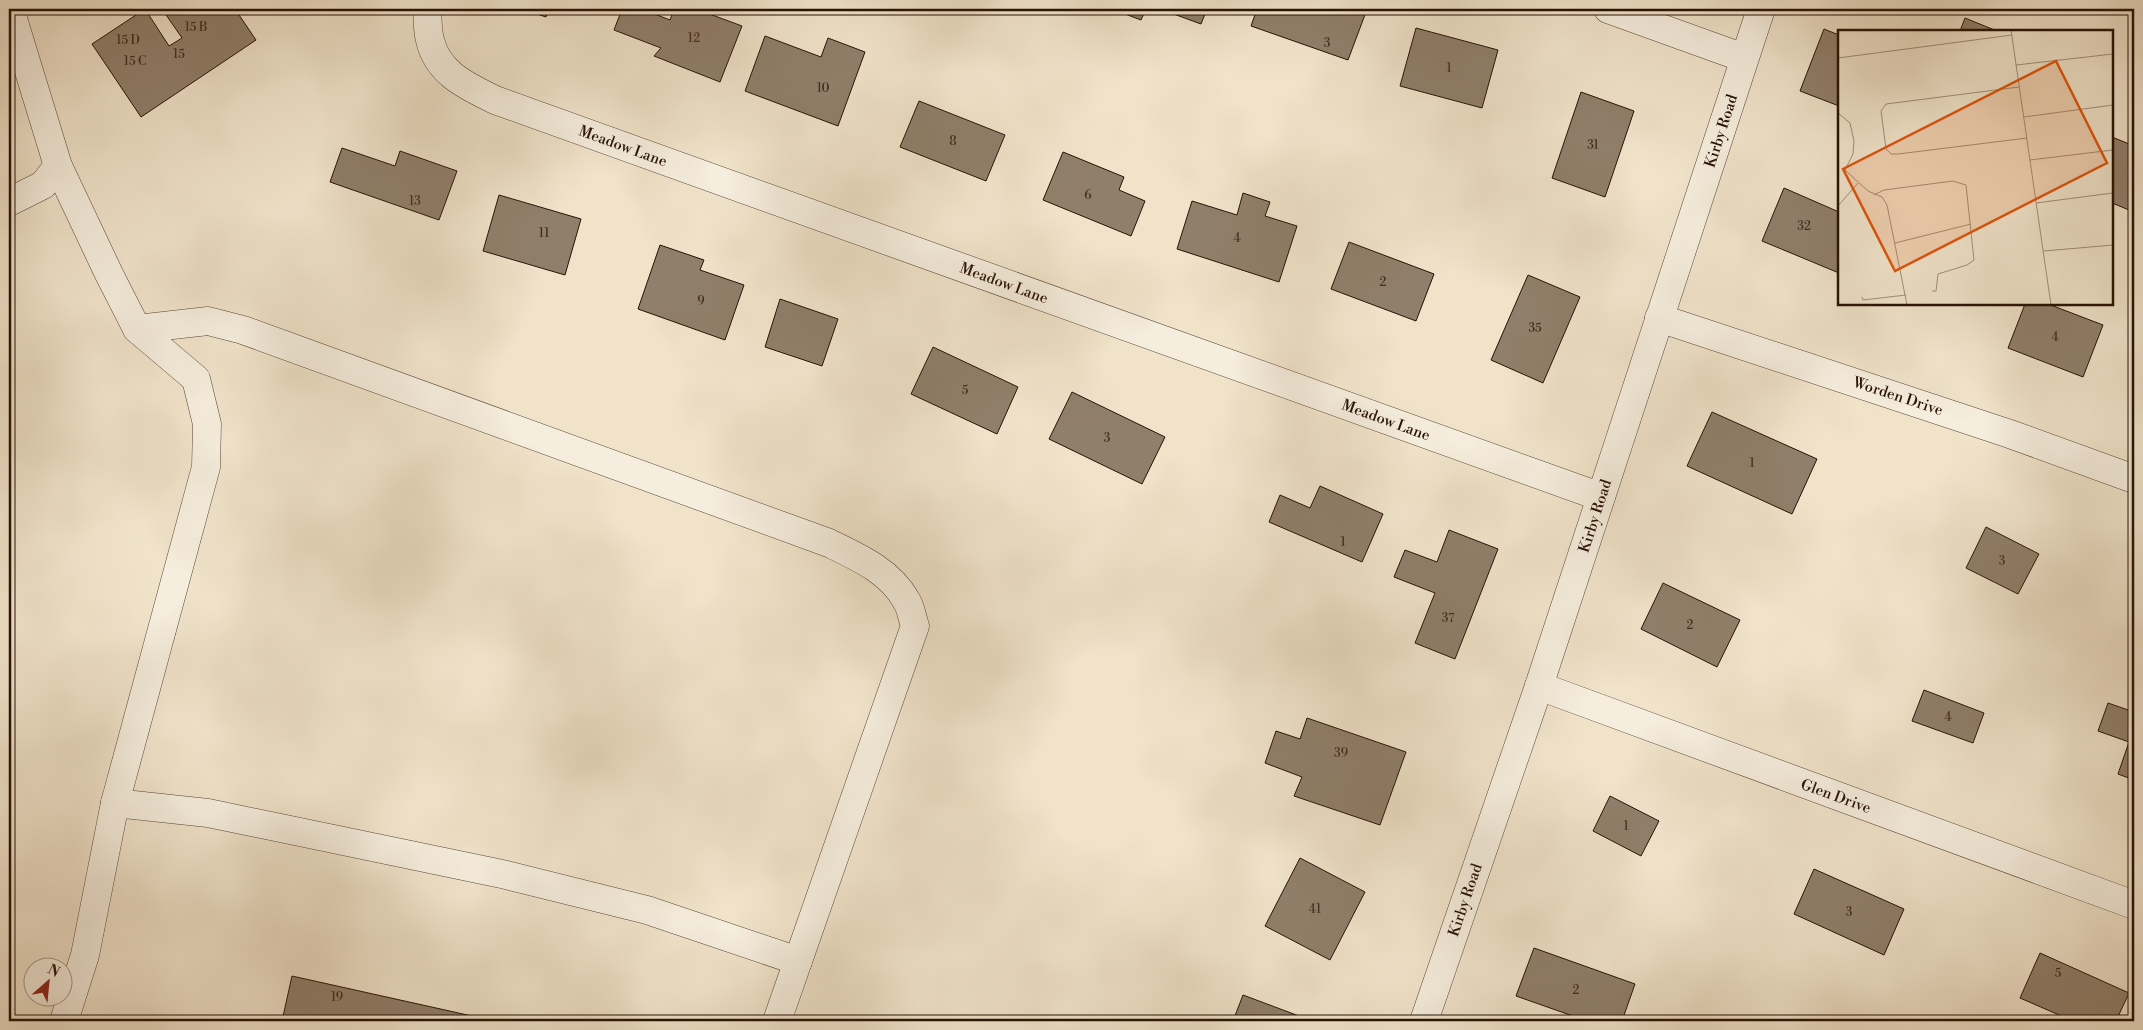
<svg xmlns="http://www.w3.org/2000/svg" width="2143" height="1030" font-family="'Libre Bodoni',serif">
  <rect width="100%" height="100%" fill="#f0e3ca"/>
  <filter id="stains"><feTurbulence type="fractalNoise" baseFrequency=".004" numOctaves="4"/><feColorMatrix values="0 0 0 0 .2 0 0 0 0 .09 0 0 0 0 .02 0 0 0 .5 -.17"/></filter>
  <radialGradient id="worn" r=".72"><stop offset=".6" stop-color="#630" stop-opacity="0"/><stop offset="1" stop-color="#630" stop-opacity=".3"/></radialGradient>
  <!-- building -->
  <g fill="#907f6b" stroke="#271204">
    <polygon points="145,9 169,46 182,38 162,9 235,9 256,40 141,117 92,44"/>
    <polygon points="522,9 549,9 546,17"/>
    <polygon points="622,9 642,9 670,20 674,9 696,9 742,26 720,82 654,56 661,48 614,30"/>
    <polygon points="1112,9 1146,9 1141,20"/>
    <polygon points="1160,9 1207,9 1201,24"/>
    <polygon points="1257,9 1356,9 1366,12 1348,60 1251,26"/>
    <polygon points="1965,18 1997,31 1960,31"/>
    <polygon points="1416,28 1498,50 1482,108 1400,86"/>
    <polygon points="1824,29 1839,35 1839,106 1800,91"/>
    <polygon points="765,36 821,57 828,38 865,52 838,126 745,91"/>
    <polygon points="1581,92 1634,111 1605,197 1552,178"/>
    <polygon points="919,101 1005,135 986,181 900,147"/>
    <polygon points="2112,137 2134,146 2134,212 2112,203"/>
    <polygon points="342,148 395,166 400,151 457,171 439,220 330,182"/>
    <polygon points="1063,152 1124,177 1119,190 1145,201 1131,236 1043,200"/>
    <polygon points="1784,188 1839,212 1839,273 1762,241"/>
    <polygon points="1243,193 1270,202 1265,216 1297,226 1279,282 1177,249 1192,201 1237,215"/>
    <polygon points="499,195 581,219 565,275 483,251"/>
    <polygon points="1349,242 1434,274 1416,321 1331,289"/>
    <polygon points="660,245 704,260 700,270 744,285 725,340 638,309"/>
    <polygon points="1528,275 1580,297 1543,383 1491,360"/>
    <polygon points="780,299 838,319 822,366 765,347"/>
    <polygon points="2025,304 2048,304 2103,325 2083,377 2008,348"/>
    <polygon points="933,347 1018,387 997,434 911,394"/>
    <polygon points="1072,392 1165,437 1142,484 1049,439"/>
    <polygon points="1712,412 1817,459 1792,514 1687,466"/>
    <polygon points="1320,486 1383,514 1362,562 1269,522 1280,495 1310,508"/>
    <polygon points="1986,527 2039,554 2018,594 1966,568"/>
    <polygon points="1449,530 1498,549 1455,659 1415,643 1435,593 1394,577 1405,550 1437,562"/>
    <polygon points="1663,583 1740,620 1717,667 1641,629"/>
    <polygon points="1924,690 1984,713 1973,743 1912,721"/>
    <polygon points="2108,703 2134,712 2134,780 2118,774 2129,742 2098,731"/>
    <polygon points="1307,718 1406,752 1380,825 1294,796 1302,777 1265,763 1276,731 1300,739"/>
    <polygon points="1610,796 1659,821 1641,856 1593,831"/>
    <polygon points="1300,858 1365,892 1330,960 1265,926"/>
    <polygon points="1814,869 1904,909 1884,955 1794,914"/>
    <polygon points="1534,948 1635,984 1622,1021 1587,1021 1516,996"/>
    <polygon points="2040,953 2129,993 2116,1021 2073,1021 2020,998"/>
    <polygon points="292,976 481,1018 480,1021 282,1021"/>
    <polygon points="1243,995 1299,1016 1297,1021 1233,1021"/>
  </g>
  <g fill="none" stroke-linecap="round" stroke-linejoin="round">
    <defs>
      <g id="minor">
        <polyline points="10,9 58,166 109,274 137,329 196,379 207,424 206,467 115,803 85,955 64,1021"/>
        <path d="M 427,9 C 428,19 427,30 430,40 C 438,74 467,86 495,100 L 1601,497"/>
        <polyline points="1608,9 1744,58"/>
        <polyline points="9,202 43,185 58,166"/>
        <polyline points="1659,318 2010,434 2134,479"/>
        <path d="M 137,329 L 208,321 L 243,330 L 829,543 C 858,557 890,571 906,600 C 911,607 912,618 915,626 L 777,1021"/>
        <polyline points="1539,686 2134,905"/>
        <polyline points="115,803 208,813 502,874 647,910 798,961"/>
        <polyline points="1424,1021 1539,686 1761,9"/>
      </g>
    </defs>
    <!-- minor casing -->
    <use href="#minor" stroke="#594636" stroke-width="29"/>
    <!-- minor -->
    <use href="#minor" stroke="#f5eddd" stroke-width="28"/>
  </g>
  <g text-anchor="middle" stroke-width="5" stroke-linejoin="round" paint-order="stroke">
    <!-- number labels -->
    <g font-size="12" fill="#412d1e">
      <text x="196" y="31">15 B</text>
      <text x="694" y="42">12</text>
      <text x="128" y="44">15 D</text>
      <text x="1327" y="47">3</text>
      <text x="179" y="58">15</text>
      <text x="135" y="65">15 C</text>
      <text x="1449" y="72">1</text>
      <text x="823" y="92">10</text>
      <text x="953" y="145">8</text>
      <text x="1593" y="149">31</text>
      <text x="1088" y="199">6</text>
      <text x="415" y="205">13</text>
      <text x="1804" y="230">32</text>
      <text x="544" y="237">11</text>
      <text x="1237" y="242">4</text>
      <text x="1383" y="286">2</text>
      <text x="701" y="305">9</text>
      <text x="1535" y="332">35</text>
      <text x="2055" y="341">4</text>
      <text x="965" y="394">5</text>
      <text x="1107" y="442">3</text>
      <text x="1752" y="467">1</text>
      <text x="1343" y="546">1</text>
      <text x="2002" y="565">3</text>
      <text x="1448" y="622">37</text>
      <text x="1690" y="629">2</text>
      <text x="1948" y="721">4</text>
      <text x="1341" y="757">39</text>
      <text x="1626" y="830">1</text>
      <text x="1315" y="913">41</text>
      <text x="1849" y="916">3</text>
      <text x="2058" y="977">5</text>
      <text x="1576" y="994">2</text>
      <text x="337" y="1001">19</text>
    </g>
    <!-- street labels -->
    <g font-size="15" fill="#271204" stroke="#f5eddd">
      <text transform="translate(1721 131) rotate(-72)" y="5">Kirby Road</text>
      <text transform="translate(623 146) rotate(20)" y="5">Meadow Lane</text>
      <text transform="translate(1004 283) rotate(20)" y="5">Meadow Lane</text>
      <text transform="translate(1898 396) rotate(18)" y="5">Worden Drive</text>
      <text transform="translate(1386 420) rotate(20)" y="5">Meadow Lane</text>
      <text transform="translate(1595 516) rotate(-72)" y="5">Kirby Road</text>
      <text transform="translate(1836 796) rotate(20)" y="5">Glen Drive</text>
      <text transform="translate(1465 900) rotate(-71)" y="5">Kirby Road</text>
    </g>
  </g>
  <!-- overview -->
  <g transform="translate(1838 30)">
    <rect width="275" height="275" fill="#f0e3ca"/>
    <path fill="none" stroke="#a08f7b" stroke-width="1" d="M 173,0 L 213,275M 0,28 L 174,5M 178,35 L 275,24M 181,57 L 48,74 L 43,81 L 48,119 L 53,124 L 60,124 L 189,108M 0,83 L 12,93 L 16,111 L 15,124 L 7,140 L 30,161 L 44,167 L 49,175 L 69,275M 186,87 L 275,75M 192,130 L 275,120M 36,165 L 46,160 L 115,151 L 128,155 L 136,230 L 129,235 L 100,244 L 98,261 L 94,261M 198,173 L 275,163M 0,176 L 20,153M 57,213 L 133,194M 206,221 L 275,215M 24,267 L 25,270 L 68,265"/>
    <path fill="#de550c" fill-opacity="0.15" stroke="#de550c" stroke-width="2.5" d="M 218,31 L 269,133 L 57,241 L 5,139 Z"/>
    <rect width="275" height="275" fill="none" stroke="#271204" stroke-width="2.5"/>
  </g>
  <!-- margin -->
  <rect width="2143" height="1030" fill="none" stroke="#f0e3ca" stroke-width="30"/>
  <rect x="10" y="10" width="2123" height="1010" fill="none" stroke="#271204" stroke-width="2.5"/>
  <rect x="15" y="15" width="2113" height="1000" fill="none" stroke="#271204"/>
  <!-- north arrow -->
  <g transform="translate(48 982) rotate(27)"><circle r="24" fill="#f5eddd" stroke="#a39586"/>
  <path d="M0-4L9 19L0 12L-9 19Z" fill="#8f2418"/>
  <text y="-8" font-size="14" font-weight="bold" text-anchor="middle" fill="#271204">N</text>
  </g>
  <rect width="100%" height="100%" filter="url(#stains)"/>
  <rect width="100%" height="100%" fill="url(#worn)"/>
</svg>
